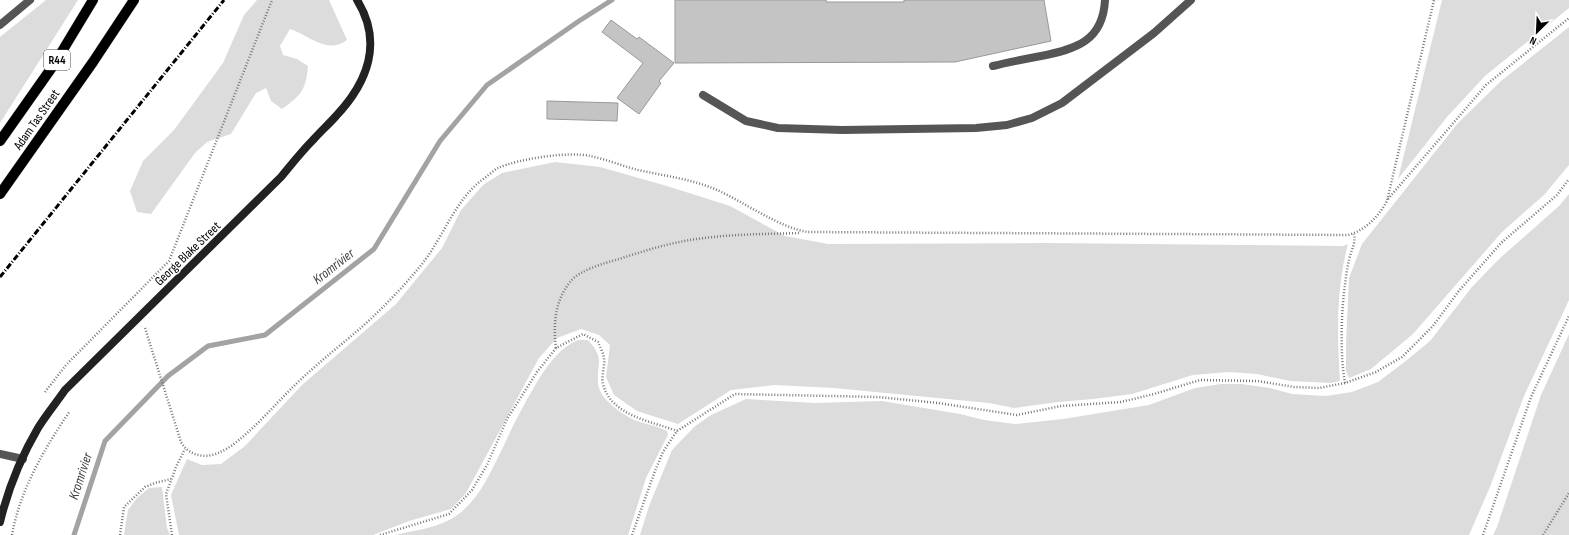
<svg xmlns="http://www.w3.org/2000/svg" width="1569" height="535" font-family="'Sofia Sans Condensed',sans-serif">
  <rect width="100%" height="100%" fill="#fff"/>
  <!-- green -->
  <g fill="#dcdcdc">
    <polygon points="46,0 78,0 0,123 0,37"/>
    <path d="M 257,0 L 329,0 L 347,40 C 327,55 309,35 290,29 L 280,46 L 283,55 L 297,59 L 308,66 C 306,91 300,96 282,109 L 271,101 L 266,88 L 256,93 L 231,134 L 207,142 L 195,153 L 151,214 L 137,212 L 130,191 L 143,161 L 174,130 L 223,63 L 244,15 Z"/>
    <polygon points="1442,0 1569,0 1569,8 1485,76 1447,117 1398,179"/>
    <polygon points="1569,27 1569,165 1544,195 1502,232 1413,334 1371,369 1349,378 1346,371 1346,344 1349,278 1362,244 1458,123 1501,81"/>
    <path d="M 555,162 L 600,167 L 667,186 L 730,206 L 785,236 L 828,244 L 1046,243 L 1343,246 L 1348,244 C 1336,288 1337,336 1340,381 L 1331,383 L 1290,381 L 1257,374 L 1229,372 L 1193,375 L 1132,394 L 1093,399 L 1058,402 L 1014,408 L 989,403 L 834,388 L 774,385 L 731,390 L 678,424 L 637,411 L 614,395 L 606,377 L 610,345 L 599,335 L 581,329 L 557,338 L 539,358 L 466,493 L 451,509 L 409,521 L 373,535 L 179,535 L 171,495 L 187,459 L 202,465 L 221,464 L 245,446 L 302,385 L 396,304 L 442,248 L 461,210 L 483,185 L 502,173 Z"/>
    <polygon points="1569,194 1569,300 1524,396 1490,487 1469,535 640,535 649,506 672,450 694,427 711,415 746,399 815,403 882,401 960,414 984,420 1015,424 1063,419 1149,405 1195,388 1221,384 1241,384 1270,388 1292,394 1326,396 1352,392 1378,382 1407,360 1430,341 1472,287 1499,259 1559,206"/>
    <polygon points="1569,334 1569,535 1493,535 1497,527 1541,395"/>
    <path d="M 578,340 L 588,340 C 605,359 597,361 598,382 C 598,396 616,410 627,416 C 639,424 654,424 667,431 L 668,435 L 646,478 L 628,535 L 395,535 C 415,530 439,528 456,516 C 480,499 490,473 503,447 C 514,423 526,400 540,377 C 550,362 561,347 578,340 Z"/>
    <polygon points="162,487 167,528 170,535 124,535 128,510 137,498 149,488"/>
  </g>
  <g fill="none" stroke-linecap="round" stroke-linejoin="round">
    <!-- stream -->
    <polyline stroke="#a3a3a3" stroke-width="5" points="74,535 105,441 168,376 208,346 265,335 374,249 440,141 487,85 579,21 612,0"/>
  </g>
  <!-- building -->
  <g fill="#c4c4c4" stroke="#999">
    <polygon points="675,0 826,0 826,2 904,2 904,0 1044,0 1051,41 955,62 675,63"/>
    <polygon points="611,20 637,39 639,37 674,63 659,81 661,83 639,114 617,98 643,63 602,32"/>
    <polygon points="547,101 618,103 617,121 547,119"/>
  </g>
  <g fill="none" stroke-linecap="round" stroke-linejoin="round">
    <defs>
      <g id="primary">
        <polyline points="0,141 55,63 93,0"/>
        <polyline points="0,194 93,62 134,0"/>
      </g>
    </defs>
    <!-- primary casing -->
    <use href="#primary" stroke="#dbdbdb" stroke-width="11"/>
    <!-- path -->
    <g stroke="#777" stroke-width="2.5" stroke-dasharray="1 2" stroke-linecap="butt">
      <polyline points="1388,199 1486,85 1569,18"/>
      <path d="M 145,328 L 181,442 C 188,455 204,459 218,453 C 242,444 274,405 293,387 C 315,365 340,346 363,326 C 384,307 404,286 422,264 C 445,235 455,198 486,177 C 490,174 494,170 498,168 C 518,159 569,151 590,156 C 606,159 622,166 638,170 C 665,176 692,179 717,190 C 744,202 780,228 808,232 L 1348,235 C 1366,230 1378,217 1387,201 L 1434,0"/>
      <path d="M 556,348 C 553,324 555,301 570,282 C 579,270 605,263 619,259 C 647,250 675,241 705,238 C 736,234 769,234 801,233"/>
      <path d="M 1345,383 C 1340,355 1341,313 1345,285 C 1346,277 1347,268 1349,260 C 1351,250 1356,244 1354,234"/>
      <polyline points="45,392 66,365 169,261 272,0"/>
      <path d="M 12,535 C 20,490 44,449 70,411"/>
      <polyline points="120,535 124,507 145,487 155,483 171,479"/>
      <polyline points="172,535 166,494 176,467 185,449"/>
      <path d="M 380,535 L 449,514 L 472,490 L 487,465 L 507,419 L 537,372 L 556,348 L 583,334 L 598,342 C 600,347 604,354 604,359 C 605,367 601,376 603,384 C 611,416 651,421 677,431"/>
      <polyline points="632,535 655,471 663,452 677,431 735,394 878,397 938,403 1017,415 1061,406 1121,402 1154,394 1200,380 1258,381 1294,387 1319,388 1345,383 1376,372 1402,357 1433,326 1458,292 1501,243 1557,195 1569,179"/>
      <polyline points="1483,535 1531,397 1569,316"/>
      <polyline points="1543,535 1569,493"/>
    </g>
    <!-- lane -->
    <g stroke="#555" stroke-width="8">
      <path d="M 993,66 C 1009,62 1025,59 1041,56 C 1076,49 1103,41 1105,0"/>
      <polyline points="703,95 746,121 778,128 842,130 976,128 1007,125 1032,118 1062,103 1154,33 1191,0"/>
      <polyline points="0,454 23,459"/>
    </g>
    <!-- street -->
    <polyline stroke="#555" stroke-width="8" points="0,25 30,0"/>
    <!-- secondary -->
    <path stroke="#222" stroke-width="8" d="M 0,522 C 8,489 21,457 38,428 C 46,415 56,403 65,390 L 281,177 C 291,165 301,152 313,140 C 320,132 329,124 336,116 C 368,82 383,42 357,0"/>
    <!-- primary -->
    <use href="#primary" stroke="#000" stroke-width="10"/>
    <!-- rail -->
    <polyline stroke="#000" stroke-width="3" stroke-dasharray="6 2 1 2" stroke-linecap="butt" points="0,277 224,0"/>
  </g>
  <g text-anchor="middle" stroke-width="3" stroke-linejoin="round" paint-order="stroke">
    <!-- shield labels -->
    <rect fill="#fff" stroke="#4c4c4c" stroke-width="1" x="44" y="50" width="26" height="20" rx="3"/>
    <g font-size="12" font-weight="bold" fill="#000">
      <text x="57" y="64">R44</text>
    </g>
    <!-- street labels -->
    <g font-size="13" fill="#000" stroke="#fff">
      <text transform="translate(36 119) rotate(-55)" y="5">Adam Tas Street</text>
      <text transform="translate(187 253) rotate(-44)" y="5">George Blake Street</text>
    </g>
    <!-- water labels -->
    <g font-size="14" font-style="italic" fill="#444" stroke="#fff">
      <text transform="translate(333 266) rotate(-38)" y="5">Kromrivier</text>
      <text transform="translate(80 476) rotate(-72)" y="5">Kromrivier</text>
    </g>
  </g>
  <!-- north arrow -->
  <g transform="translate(1537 32) rotate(204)" stroke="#ffffff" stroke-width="3" paint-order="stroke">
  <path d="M0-3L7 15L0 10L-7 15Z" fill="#000000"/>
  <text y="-6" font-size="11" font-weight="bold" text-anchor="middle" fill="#000000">N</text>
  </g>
</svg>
